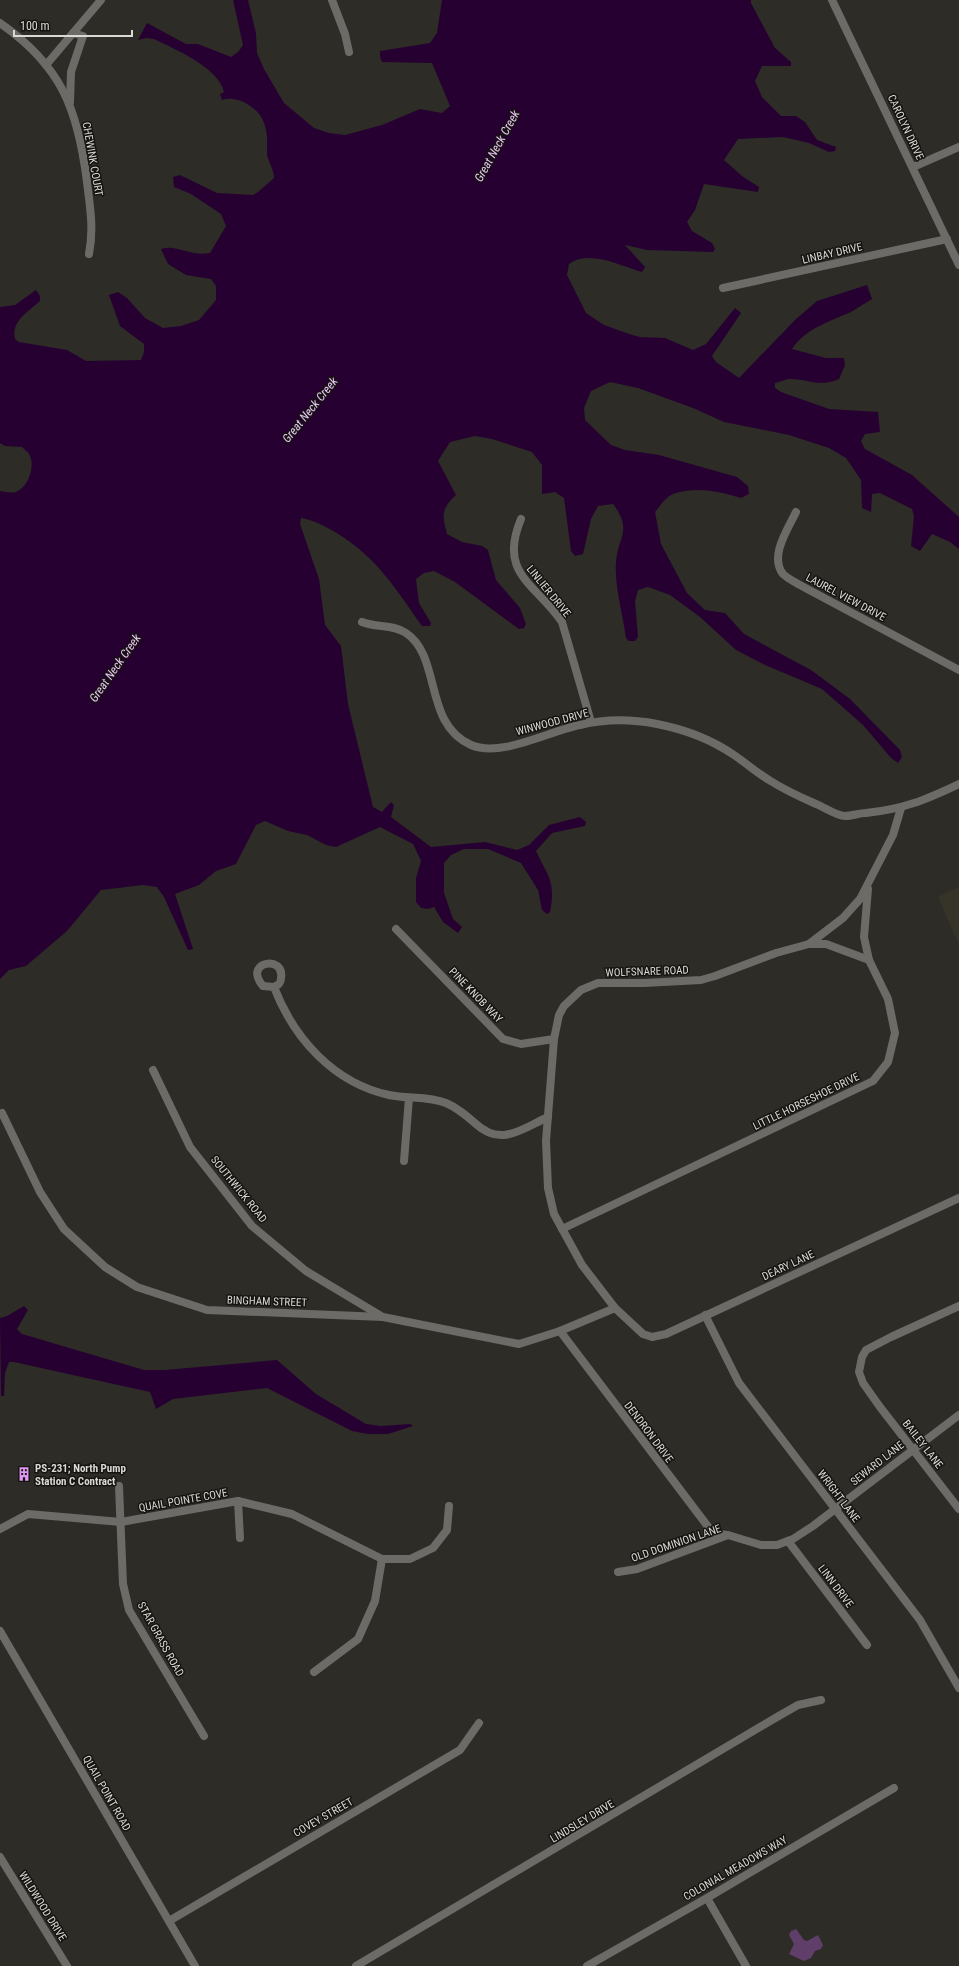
<svg xmlns="http://www.w3.org/2000/svg" width="959" height="1966" font-family="'Roboto Condensed',sans-serif">
  <rect width="100%" height="100%" fill="#2d2c26"/>
  <!-- built -->
  <polygon fill="#363428" points="959,887 959,945 938,897"/>
  <!-- green -->
  <polygon fill="#5f3e69" points="796,1929 804,1940 807,1941 818,1935 823,1945 821,1949 815,1951 811,1958 804,1961 789,1954 794,1944 789,1935 791,1931"/>
  <!-- water -->
  <g fill="#270032">
    <path d="M 233,0 L 248,0 L 256,33 L 257,53 L 264,69 L 284,103 L 314,128 L 329,133 L 345,135 L 382,125 L 420,109 L 442,113 L 450,106 L 432,63 L 382,62 L 380,57 L 380,51 L 430,43 L 437,33 L 442,0 L 751,0 L 751,3 L 775,48 L 791,62 L 791,66 L 762,66 L 755,81 L 762,97 L 781,116 L 796,116 L 805,122 L 817,140 L 836,147 L 835,151 L 829,152 L 809,143 L 783,137 L 738,139 L 724,160 L 742,176 L 759,187 L 758,192 L 704,184 L 695,210 L 687,222 L 692,231 L 712,243 L 715,249 L 713,252 L 647,250 L 625,245 L 645,267 L 642,272 C 621,266 589,249 569,264 L 567,275 L 586,313 L 604,325 L 632,335 L 640,337 L 665,338 L 693,350 L 706,344 L 735,308 L 741,313 L 712,356 L 716,362 L 739,378 L 796,319 L 817,301 L 867,285 L 872,299 C 865,303 858,308 851,312 C 829,322 806,328 792,349 L 826,358 L 844,358 L 845,365 L 839,379 C 817,388 811,379 790,379 C 785,379 780,382 775,383 L 775,388 L 781,392 L 829,409 L 878,412 L 880,432 L 865,434 L 861,441 L 865,449 L 912,475 L 959,517 L 959,549 L 950,542 L 932,534 L 920,551 L 911,546 L 914,516 L 912,509 L 880,493 L 872,494 L 871,512 L 862,508 L 861,480 L 846,458 L 829,448 L 789,435 L 724,422 L 693,408 L 638,388 L 610,382 L 591,391 L 584,408 L 585,420 L 611,445 L 625,450 L 659,455 L 737,477 L 748,486 L 749,494 L 741,498 C 720,491 695,486 673,494 C 666,497 659,507 655,512 L 661,544 L 687,593 L 705,610 L 725,613 L 744,634 L 811,670 L 850,699 L 900,750 L 902,757 L 898,763 L 891,758 L 863,725 L 822,689 L 765,665 L 736,650 L 700,617 L 670,595 L 648,587 L 638,590 L 635,601 L 638,637 L 635,641 L 629,641 L 626,638 C 623,616 614,584 616,562 C 618,536 633,531 613,504 L 598,506 L 591,519 L 583,554 L 575,556 L 571,551 L 564,498 L 555,492 L 542,494 L 542,465 L 532,452 L 492,439 L 475,436 L 450,442 L 438,461 L 456,495 C 441,509 442,515 447,534 L 462,542 L 482,546 L 488,550 L 496,580 L 520,608 L 526,624 L 524,628 L 519,629 L 455,582 L 434,571 L 424,573 L 416,579 L 419,603 L 431,623 L 430,626 L 422,626 C 395,588 377,557 335,532 C 324,526 314,520 301,518 L 300,524 L 319,579 L 325,625 L 341,646 L 348,704 L 373,807 L 382,812 L 391,802 L 394,805 L 391,817 L 431,847 L 485,842 L 517,850 L 529,845 L 549,825 L 580,817 L 586,822 L 585,826 L 552,833 L 536,851 C 548,877 556,881 550,912 L 547,914 L 542,910 L 538,890 L 521,863 L 488,849 L 464,849 L 451,855 L 444,863 L 444,893 L 453,919 L 462,927 L 458,933 L 443,922 L 434,907 L 428,909 L 421,908 L 416,902 L 416,878 L 421,861 L 413,844 L 380,827 L 336,847 L 326,845 L 307,835 L 288,831 L 265,821 L 256,825 L 236,864 L 216,871 L 199,885 L 175,894 L 193,949 L 188,950 L 164,897 L 157,887 L 143,885 L 101,890 L 67,931 L 26,966 L 9,970 L 0,979 L 0,491 C 4,492 12,493 16,492 C 28,487 36,466 29,454 C 28,452 24,449 22,447 L 5,446 L 0,443 L 0,307 L 15,305 L 36,290 L 40,296 L 40,301 C 28,312 11,321 15,339 L 19,342 L 67,350 L 86,361 L 141,360 L 144,352 L 144,344 L 120,326 L 109,295 L 118,292 L 127,298 L 145,318 L 163,328 L 181,326 L 199,320 L 216,300 L 216,286 L 211,279 L 186,275 L 168,264 L 161,249 C 177,244 190,257 210,253 L 226,226 L 221,214 L 191,194 L 174,187 L 173,177 L 180,175 L 217,193 L 253,195 L 258,192 L 274,178 C 274,169 268,162 267,154 C 267,144 268,136 265,126 C 261,109 238,94 222,100 L 220,94 L 224,92 C 219,68 175,49 154,39 L 146,38 L 138,40 L 147,23 L 186,44 L 198,44 L 231,57 L 238,52 L 243,45 Z"/>
    <polygon points="24,1306 28,1310 17,1329 22,1334 144,1370 165,1370 277,1360 316,1394 366,1424 381,1426 410,1424 413,1426 388,1434 368,1434 352,1431 267,1388 173,1399 156,1409 150,1392 14,1362 9,1362 5,1373 4,1396 1,1396 0,1318 7,1316"/>
  </g>
  <g fill="none" stroke-linecap="round" stroke-linejoin="round">
    <!-- minor -->
    <g stroke="#6c6b68" stroke-width="8">
      <polyline points="332,0 345,34 349,52"/>
      <polyline points="832,0 959,265"/>
      <path d="M 0,23 C 62,66 78,110 87,182 C 90,207 94,229 89,254"/>
      <polyline points="46,65 101,0"/>
      <polyline points="70,102 71,72 83,36 73,33"/>
      <polyline points="913,167 959,147"/>
      <polyline points="723,288 947,239"/>
      <path d="M 796,512 C 788,529 769,556 783,574 C 787,578 793,581 798,584 L 959,670"/>
      <path d="M 521,519 C 498,574 535,583 562,622 L 591,722"/>
      <path d="M 362,622 C 376,628 393,624 406,633 C 442,657 423,724 471,745 C 501,758 549,731 580,725 C 605,719 631,719 657,724 C 683,729 712,740 734,755 C 746,763 757,773 769,780 C 783,789 800,797 816,804 C 824,807 836,816 845,816 C 852,816 859,813 866,813 C 904,809 925,800 959,784"/>
      <polyline points="901,808 893,835 860,899 843,918 809,944 776,953 715,976 701,980 644,983 598,983 581,990 564,1006 559,1015 554,1039 546,1141 548,1188 554,1214 582,1265 615,1308 643,1334 652,1337 666,1334 959,1198"/>
      <polyline points="396,929 503,1039 521,1044 554,1039"/>
      <polyline points="809,944 826,944 869,960"/>
      <path d="M 274,987 C 279,985 281,983 281,978 C 285,954 242,962 263,986 L 274,987 C 294,1039 334,1083 389,1095 C 408,1099 428,1096 446,1103 C 458,1108 467,1116 476,1124 C 501,1147 522,1129 548,1117"/>
      <polyline points="153,1070 190,1147 252,1226 306,1271 381,1316"/>
      <polyline points="2,1113 40,1192 64,1229 105,1267 137,1287 207,1310 383,1317 519,1344 560,1331 615,1308"/>
      <polyline points="404,1161 409,1098"/>
      <polyline points="562,1229 873,1081 888,1062 895,1033 888,999 869,960 864,937 868,889"/>
      <polyline points="959,1306 891,1337 866,1350 862,1357 859,1372 863,1383 880,1407 959,1509"/>
      <polyline points="705,1315 739,1383 920,1620 959,1688"/>
      <polyline points="560,1331 709,1528 719,1534 727,1535"/>
      <polyline points="119,1486 123,1584 129,1610 204,1736"/>
      <polyline points="238,1501 240,1538"/>
      <polyline points="0,1529 28,1514 121,1522 238,1501 292,1514 382,1559 410,1559 433,1548 447,1530 449,1506"/>
      <polyline points="788,1541 867,1645"/>
      <polyline points="618,1572 637,1569 728,1535 761,1545 777,1545 793,1539 813,1526 959,1415"/>
      <polyline points="0,1631 195,1966"/>
      <polyline points="314,1672 358,1639 375,1601 382,1559"/>
      <polyline points="0,1857 67,1966"/>
      <polyline points="707,1898 746,1966"/>
      <polyline points="169,1921 460,1750 479,1723"/>
      <polyline points="356,1966 777,1717 798,1705 821,1700"/>
      <polyline points="587,1966 707,1898 894,1788"/>
    </g>
  </g>
  <!-- icons -->
  <defs>
    <symbol id="building-bare" viewBox="-9 -9 18 18"><path d="M-4-6H4V6H1V3H-1V6H-4ZM-2.5-4.3h1.7v1.8h-1.7ZM.8-4.3h1.7v1.8H.8ZM-2.5-1h1.7V.8h-1.7ZM.8-1h1.7V.8H.8Z" fill="#de98f2" stroke="#151411" stroke-width="2.5" paint-order="stroke"/></symbol>
  </defs>
  <g fill-rule="evenodd">
    <use href="#building-bare" x="14" y="1464" width="20" height="20"/>
  </g>
  <g text-anchor="middle" stroke-width="3" stroke-linejoin="round" paint-order="stroke">
    <!-- street labels -->
    <g font-size="11" fill="#dad9d5" stroke="#151411">
      <text transform="translate(906 127) rotate(65)" y="4">CAROLYN DRIVE</text>
      <text transform="translate(93 159) rotate(80)" y="4">CHEWINK COURT</text>
      <text transform="translate(832 253) rotate(-13)" y="4">LINBAY DRIVE</text>
      <text transform="translate(549 591) rotate(51)" y="4">LINLIER DRIVE</text>
      <text transform="translate(846 597) rotate(28)" y="4">LAUREL VIEW DRIVE</text>
      <text transform="translate(552 722) rotate(-15)" y="4">WINWOOD DRIVE</text>
      <text transform="translate(647 971) rotate(-2)" y="4">WOLFSNARE ROAD</text>
      <text transform="translate(476 995) rotate(46)" y="4">PINE KNOB WAY</text>
      <text transform="translate(806 1101) rotate(-26)" y="4">LITTLE HORSESHOE DRIVE</text>
      <text transform="translate(239 1189) rotate(51)" y="4">SOUTHWICK ROAD</text>
      <text transform="translate(788 1265) rotate(-25)" y="4">DEARY LANE</text>
      <text transform="translate(267 1301) rotate(2)" y="4">BINGHAM STREET</text>
      <text transform="translate(649 1432) rotate(53)" y="4">DENDRON DRIVE</text>
      <text transform="translate(923 1444) rotate(52)" y="4">BAILEY LANE</text>
      <text transform="translate(877 1463) rotate(-38)" y="4">SEWARD LANE</text>
      <text transform="translate(839 1496) rotate(53)" y="4">WRIGHT LANE</text>
      <text transform="translate(183 1500) rotate(-10)" y="4">QUAIL POINTE COVE</text>
      <text transform="translate(676 1543) rotate(-19)" y="4">OLD DOMINION LANE</text>
      <text transform="translate(836 1586) rotate(53)" y="4">LINN DRIVE</text>
      <text transform="translate(161 1639) rotate(61)" y="4">STAR GRASS ROAD</text>
      <text transform="translate(107 1793) rotate(60)" y="4">QUAIL POINT ROAD</text>
      <text transform="translate(323 1817) rotate(-30)" y="4">COVEY STREET</text>
      <text transform="translate(582 1821) rotate(-31)" y="4">LINDSLEY DRIVE</text>
      <text transform="translate(735 1868) rotate(-30)" y="4">COLONIAL MEADOWS WAY</text>
      <text transform="translate(43 1906) rotate(58)" y="4">WILDWOOD DRIVE</text>
    </g>
    <!-- poi labels -->
    <g font-size="11" font-weight="bold" fill="#dad9d5" stroke="#151411" text-anchor="start">
      <text x="35" y="1472">PS-231; North Pump<tspan x="35" dy="13">Station C Contract</tspan></text>
    </g>
    <!-- water labels -->
    <g font-size="12" font-style="italic" fill="#ecc5f8" stroke="#151411">
      <text transform="translate(497 146) rotate(-61)" y="4">Great Neck Creek</text>
      <text transform="translate(310 410) rotate(-51)" y="4">Great Neck Creek</text>
      <text transform="translate(115 668) rotate(-55)" y="4">Great Neck Creek</text>
    </g>
  </g>
  <!-- scale -->
  <path d="M14 30v6h118v-6" fill="none" stroke="#dad9d5" stroke-width="2"/>
  <text x="20" y="30" font-size="12" fill="#dad9d5" stroke="#151411" stroke-width="3" paint-order="stroke">100 m</text>
</svg>
